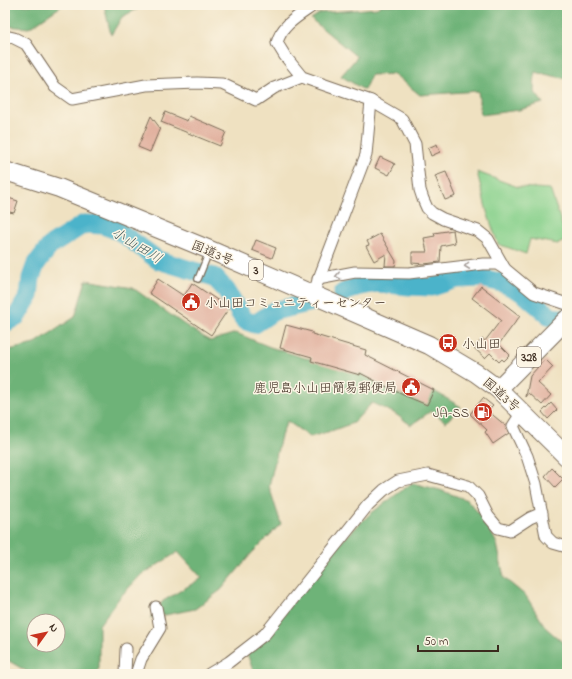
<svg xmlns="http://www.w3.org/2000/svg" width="572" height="679" font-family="'Indie Flower','Klee One',sans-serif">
  <rect width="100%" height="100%" fill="#fcf5e5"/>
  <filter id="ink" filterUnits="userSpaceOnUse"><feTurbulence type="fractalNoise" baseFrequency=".025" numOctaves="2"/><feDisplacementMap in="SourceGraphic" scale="8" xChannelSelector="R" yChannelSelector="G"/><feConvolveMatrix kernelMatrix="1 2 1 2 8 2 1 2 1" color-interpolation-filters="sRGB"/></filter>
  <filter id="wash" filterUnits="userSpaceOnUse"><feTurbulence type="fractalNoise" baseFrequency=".012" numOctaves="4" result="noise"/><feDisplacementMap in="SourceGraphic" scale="16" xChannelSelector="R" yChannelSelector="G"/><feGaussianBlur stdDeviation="0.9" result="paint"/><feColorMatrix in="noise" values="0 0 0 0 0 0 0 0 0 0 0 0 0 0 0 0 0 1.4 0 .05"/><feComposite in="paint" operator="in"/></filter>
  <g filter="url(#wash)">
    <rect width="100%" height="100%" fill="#efe1c1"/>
    <!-- green -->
    <polygon fill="#89d18d" stroke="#627e56" points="477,172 518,187 550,189 567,240 558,244 530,239 526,254 498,244 487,212"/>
    <!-- forest -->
    <g fill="#6eb378" stroke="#546e4b" fill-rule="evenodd">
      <polygon points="5,5 63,5 29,28 5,26"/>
      <polygon points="104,5 145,5 122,17 111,35"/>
      <polygon points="381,5 567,5 567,79 535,72 534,91 543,103 519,110 481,115 478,91 420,95 394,74 371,75 364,90 341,76 357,57 311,19 320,13 377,8"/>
      <path d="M 86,280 L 133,288 L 182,323 L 210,341 L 236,333 L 270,347 L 305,358 L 357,366 L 377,385 L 404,396 L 434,391 L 461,407 L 446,422 L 431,411 L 411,425 L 394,413 L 372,403 L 353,423 L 331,431 L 310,437 L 287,421 L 281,436 L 269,486 L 281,524 L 251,554 L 221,590 L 195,609 L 150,618 L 163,601 L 202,578 L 178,552 L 140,576 L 120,597 L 99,625 L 99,669 L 94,674 L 31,674 L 9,661 L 5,661 L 5,351 L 34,344 L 75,317 ZM 34,621 L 58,621 L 58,645 L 34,645 Z"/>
      <polygon points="412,483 440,490 467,500 485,520 497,544 504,578 526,596 546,628 567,646 567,658 565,674 254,674 245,647 296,598 343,540 370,514"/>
    </g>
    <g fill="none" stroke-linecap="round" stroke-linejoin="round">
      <!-- river -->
      <g stroke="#4bb3ca" stroke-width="19">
        <polyline points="343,293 356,287 377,283 409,286 432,287 457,279 481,278 503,283 523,293 551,317 567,319"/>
        <polyline points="5,323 17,316 29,296 31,278 36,264 50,246 84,224 103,225 119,231 158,260 214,277 226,290 244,320 255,324 274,311 317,301"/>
      </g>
    </g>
    <g id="blocks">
      <!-- building -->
      <g fill="#e2b2a0">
        <polygon points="165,112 187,121 189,116 226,132 220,146 161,122"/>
        <polygon points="151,116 160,128 150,152 138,147"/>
        <polygon points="437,144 440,152 431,156 428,148"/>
        <polygon points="380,157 395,164 389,175 375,168"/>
        <polygon points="446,172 456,196 445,200 435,176"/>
        <polygon points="5,197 18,201 14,213 5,211"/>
        <polygon points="453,230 455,243 441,246 440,262 424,264 412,263 412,252 427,252 424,238 435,236 434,233"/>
        <polygon points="380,234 396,261 395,266 385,266 386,254 374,261 366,246 369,245 367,241"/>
        <polygon points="256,240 276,248 272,258 252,250"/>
        <polygon points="158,279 184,296 192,283 229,308 211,335 149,293"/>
        <polygon points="481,286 520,316 499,344 510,355 504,361 502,359 499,362 490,353 485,358 474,348 482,339 485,341 501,320 472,298"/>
        <polygon points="286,325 312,332 312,334 366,350 365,355 434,390 427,405 403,395 360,373 360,375 311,361 312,357 280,348"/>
        <polygon points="545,359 553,367 538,383 551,395 542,405 529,393 526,397 530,376"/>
        <polygon points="483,398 493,406 488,411 506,426 505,428 509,433 493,444 485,432 487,430 470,414"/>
        <polygon points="551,403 557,410 548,419 542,412"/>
        <polygon points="552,468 563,479 555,487 545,476"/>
      </g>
    </g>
  </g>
  <g filter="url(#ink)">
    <use href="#blocks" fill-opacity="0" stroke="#7a6a57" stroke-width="1"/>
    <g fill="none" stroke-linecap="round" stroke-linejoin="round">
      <defs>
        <polyline id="service" points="198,279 209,252"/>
        <g id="minor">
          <path d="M 314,5 C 300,15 281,25 277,43 L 285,56 L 302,77 L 371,101 L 402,119 L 415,144 L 420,190 L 423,199 L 427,208 L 432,213 L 443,219 L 478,231 L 488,239 L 505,269 L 534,293 L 567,304"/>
          <polyline points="5,36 14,38 26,44 55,87 72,99 146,85 197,83 222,84 256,100 274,88 302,77"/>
          <polyline points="318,279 355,272 409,273 483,264 497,264 505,269"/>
          <polyline points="313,294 366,155 371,101"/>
          <polyline points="522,412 513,426 527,456 536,484 546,536 553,543 567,547"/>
          <polyline points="125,674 126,649"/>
          <polyline points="136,674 141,659 160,628 156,607"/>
          <polyline points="209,674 229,662 265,634 368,505 384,490 398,481 428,475 468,486 478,496 488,516 498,528 510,531 530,518 542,513"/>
        </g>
        <g id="trunk">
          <polyline points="5,171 59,188 210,250 429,345 476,373 498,389 567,457"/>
          <polyline points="498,389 567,319"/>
        </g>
      </defs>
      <!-- service casing -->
      <use href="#service" stroke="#7a6a57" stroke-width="8"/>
      <!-- minor casing -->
      <use href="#minor" stroke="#7a6a57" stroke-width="13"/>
      <!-- trunk casing -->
      <use href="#trunk" stroke="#7a6a57" stroke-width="20"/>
      <!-- service -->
      <use href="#service" stroke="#fff" stroke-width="5.5"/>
      <!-- minor -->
      <use href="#minor" stroke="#fff" stroke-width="11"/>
      <!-- trunk -->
      <use href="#trunk" stroke="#fff" stroke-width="18"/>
    </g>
    <!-- one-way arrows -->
    <defs><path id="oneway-chevron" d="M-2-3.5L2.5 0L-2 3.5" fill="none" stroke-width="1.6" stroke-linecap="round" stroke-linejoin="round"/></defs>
    <g stroke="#a79f9a">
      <use href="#oneway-chevron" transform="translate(467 266) rotate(173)"/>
      <use href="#oneway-chevron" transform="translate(338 276) rotate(167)"/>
    </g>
  </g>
  <!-- icons -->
  <defs>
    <symbol id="civic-disc" viewBox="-11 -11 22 22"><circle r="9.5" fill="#c8321e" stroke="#fcf5e5"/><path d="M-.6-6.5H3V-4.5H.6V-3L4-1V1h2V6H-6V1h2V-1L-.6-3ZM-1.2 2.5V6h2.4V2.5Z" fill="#fff"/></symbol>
    <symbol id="bus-disc" viewBox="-11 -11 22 22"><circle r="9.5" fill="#c8321e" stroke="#fcf5e5"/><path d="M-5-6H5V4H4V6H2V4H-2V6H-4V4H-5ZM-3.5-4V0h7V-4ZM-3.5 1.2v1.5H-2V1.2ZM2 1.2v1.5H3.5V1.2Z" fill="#fff"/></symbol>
    <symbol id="fuel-disc" viewBox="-11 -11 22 22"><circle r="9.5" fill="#c8321e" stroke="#fcf5e5"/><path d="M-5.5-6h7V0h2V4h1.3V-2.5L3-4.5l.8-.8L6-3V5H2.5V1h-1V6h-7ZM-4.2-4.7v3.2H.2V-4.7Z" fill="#fff"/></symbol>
  </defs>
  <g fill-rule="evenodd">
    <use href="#civic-disc" x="180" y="291" width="22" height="22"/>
    <use href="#bus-disc" x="437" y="332" width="22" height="22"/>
    <use href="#civic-disc" x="400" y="376" width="22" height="22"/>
    <use href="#fuel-disc" x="472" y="401" width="22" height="22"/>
  </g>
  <g text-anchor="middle" stroke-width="3" stroke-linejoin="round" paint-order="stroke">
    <!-- shield labels -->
    <g fill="#fcf5e5" stroke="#75675a" stroke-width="1">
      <rect x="249" y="260" width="14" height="20" rx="3"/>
      <rect x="517" y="347" width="24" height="20" rx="3"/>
    </g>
    <g font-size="12" font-weight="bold" fill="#3b2a1e">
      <text x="256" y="274">3</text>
      <text x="529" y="361">328</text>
    </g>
    <!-- street labels -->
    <g font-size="13" fill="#3b2a1e" stroke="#fcf5e5">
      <text transform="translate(213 252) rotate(23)" y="5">国道3号</text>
      <text transform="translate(502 394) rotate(41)" y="5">国道3号</text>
    </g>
    <!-- poi labels -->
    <g font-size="13" fill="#3b2a1e" stroke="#fcf5e5" text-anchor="start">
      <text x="205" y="307">小山田コミュニティーセンター</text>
      <text x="462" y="348">小山田</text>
      <text x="397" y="392" text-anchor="end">鹿児島小山田簡易郵便局</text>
      <text x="469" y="417" text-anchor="end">JA-SS</text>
    </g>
    <!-- water labels -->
    <g font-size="14" font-style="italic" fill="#415a5a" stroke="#fcf5e5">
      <text transform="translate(137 245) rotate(31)" y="5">小山田川</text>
    </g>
  </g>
  <!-- margin -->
  <rect width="572" height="679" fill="none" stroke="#fcf5e5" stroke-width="20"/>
  <!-- north arrow -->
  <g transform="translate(46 633) rotate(57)"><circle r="19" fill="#fcf5e5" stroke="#afa495"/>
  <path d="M0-3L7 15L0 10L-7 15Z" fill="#c8321e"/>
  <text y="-6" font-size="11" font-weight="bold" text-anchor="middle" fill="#3b2a1e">N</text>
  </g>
  <!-- scale -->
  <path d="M418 645v6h80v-6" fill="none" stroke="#3b2a1e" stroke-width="2"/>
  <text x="424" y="645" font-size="12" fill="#3b2a1e" stroke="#fcf5e5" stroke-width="3" paint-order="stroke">50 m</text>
</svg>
